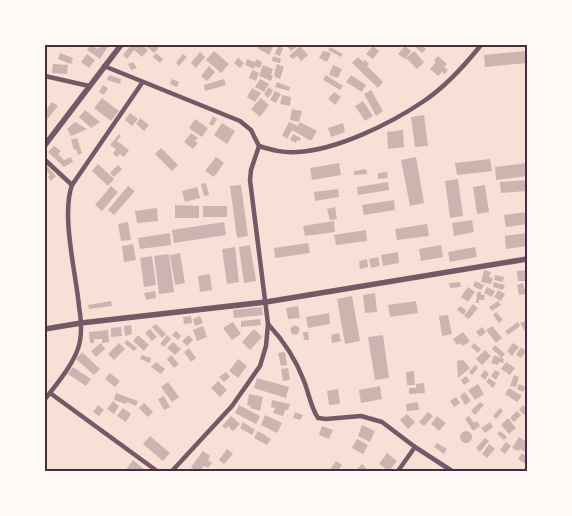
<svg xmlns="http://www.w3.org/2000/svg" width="572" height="516" font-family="Quicksand,sans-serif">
  <rect width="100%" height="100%" fill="#f7e1d7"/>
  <!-- building -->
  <g fill="#ccb4b1">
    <polygon points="90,45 98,49 101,45 109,45 100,59 87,50"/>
    <polygon points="131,45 142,45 148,50 142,57 134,50 127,59 123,55"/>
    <polygon points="145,45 158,45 160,46 154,53"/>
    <polygon points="259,45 274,45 269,55 257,48"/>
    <polygon points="286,45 295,45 297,47 291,51"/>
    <polygon points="413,45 421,45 426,49 422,53"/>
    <polygon points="278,46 283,48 280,56 275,54"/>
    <polygon points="300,46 308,55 301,61 297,56 293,59 289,56"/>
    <polygon points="373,46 379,51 373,59 366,54"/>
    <polygon points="405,46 411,51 405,59 398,54"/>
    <polygon points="330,47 343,54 341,57 328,50"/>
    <polygon points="214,51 229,64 221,73 206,60"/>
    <polygon points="323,51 331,53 327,62 319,58"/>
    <polygon points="414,51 424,62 417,69 406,58"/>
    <polygon points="527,51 527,63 485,67 484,55"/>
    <polygon points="200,52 205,57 196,68 191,63"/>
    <polygon points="60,53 73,58 71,64 58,59"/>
    <polygon points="156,53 163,59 160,63 153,57"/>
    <polygon points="87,54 95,60 89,68 81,62"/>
    <polygon points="183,54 187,57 179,66 176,63"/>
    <polygon points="273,56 281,59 280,63 272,61"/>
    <polygon points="438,56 447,64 444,67 448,70 445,74 442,72 438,76 430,69 436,62 434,60"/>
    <polygon points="358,57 363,62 365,60 369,64 367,66 383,82 378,88 352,63"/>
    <polygon points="238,58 244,63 240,68 234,63"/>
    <polygon points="247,59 255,62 256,59 262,62 260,68 255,66 254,69 245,65"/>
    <polygon points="133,62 137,68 131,70 128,64"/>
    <polygon points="53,64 68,65 67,74 52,73"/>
    <polygon points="277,64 284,67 280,79 275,77 275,75 274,74"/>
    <polygon points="263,65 273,69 271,75 273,76 271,81 259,76"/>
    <polygon points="333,65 342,69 338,78 329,75"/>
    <polygon points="209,66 215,72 207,81 201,76"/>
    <polygon points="252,70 259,73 256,81 249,78"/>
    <polygon points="109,75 121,79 120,84 107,80"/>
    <polygon points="326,75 343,86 340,90 323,80"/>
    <polygon points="351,75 366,85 362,92 346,82"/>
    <polygon points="172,79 179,82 177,87 170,84"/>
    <polygon points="224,79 226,85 205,91 204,85"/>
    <polygon points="260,79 269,84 264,92 255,87"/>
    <polygon points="277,82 290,87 289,91 275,87"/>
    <polygon points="103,85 108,88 104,95 99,92"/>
    <polygon points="269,87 273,91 268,98 264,94"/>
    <polygon points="252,88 261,93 255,102 247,97"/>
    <polygon points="371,90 383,111 376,116 364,94"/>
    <polygon points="275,91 281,94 276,103 270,100"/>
    <polygon points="334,92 341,97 335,105 328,99"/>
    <polygon points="282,95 291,97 290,106 280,104"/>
    <polygon points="102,98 119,111 111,121 94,108"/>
    <polygon points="261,98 269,105 260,117 251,109"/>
    <polygon points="363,101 373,116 365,121 355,106"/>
    <polygon points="52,102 58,106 45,122 45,111"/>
    <polygon points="292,109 302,111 299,122 290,120"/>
    <polygon points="85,110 100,122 91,128 79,117"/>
    <polygon points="130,113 138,119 132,126 125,120"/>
    <polygon points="424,115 428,146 415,147 411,117"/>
    <polygon points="213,116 217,119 213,126 209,124"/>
    <polygon points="140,118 149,125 144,131 136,124"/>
    <polygon points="195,119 208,128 202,137 189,128"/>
    <polygon points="75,122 87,129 71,136 67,129"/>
    <polygon points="289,122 298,126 300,122 317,131 311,141 292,130 287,139 282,135"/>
    <polygon points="222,123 235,131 227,144 214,135"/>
    <polygon points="343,123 345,132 331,137 328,128"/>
    <polygon points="403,130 404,147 388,149 387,132"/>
    <polygon points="191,133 198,138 195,141 198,143 193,149 184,142"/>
    <polygon points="119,134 121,136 117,141 129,150 124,157 120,154 117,157 113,154 116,149 110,145"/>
    <polygon points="293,134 301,138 300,141 297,140 296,143 290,140"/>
    <polygon points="77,138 82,153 78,155 76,149 74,150 71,140"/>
    <polygon points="54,146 61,151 58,154 64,160 71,157 73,162 64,167 48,152"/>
    <polygon points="161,148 178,165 172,171 155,154"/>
    <polygon points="216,157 224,163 214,177 205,171"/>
    <polygon points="416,157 424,203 410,206 401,160"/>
    <polygon points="490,159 492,171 457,175 455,163"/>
    <polygon points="339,163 341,175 312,180 310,168"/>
    <polygon points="527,163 527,176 496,180 495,167"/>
    <polygon points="45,164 56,176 51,181 48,177 50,175 45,170"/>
    <polygon points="98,164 114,179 108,186 92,171"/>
    <polygon points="118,165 122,169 114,177 110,173"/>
    <polygon points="366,169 367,174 354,175 354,171"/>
    <polygon points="387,172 388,178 378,179 378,173"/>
    <polygon points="458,179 463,216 450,218 445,181"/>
    <polygon points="527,180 527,191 501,193 500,182"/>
    <polygon points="388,182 389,190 358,195 357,187"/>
    <polygon points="206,183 209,195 204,196 201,184"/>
    <polygon points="241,185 248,236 237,238 230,186"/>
    <polygon points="485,185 489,212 477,214 473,187"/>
    <polygon points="111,186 118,192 102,211 95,205"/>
    <polygon points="128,186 135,191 114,215 108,210"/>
    <polygon points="197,187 200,198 185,202 182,191"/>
    <polygon points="338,189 339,197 315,201 314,192"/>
    <polygon points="394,200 395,210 364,215 362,205"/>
    <polygon points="175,205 199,206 199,218 175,218"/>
    <rect x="203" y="206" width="24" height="11"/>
    <polygon points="335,207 337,219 330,220 327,209"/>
    <polygon points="157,208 158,221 137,223 135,211"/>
    <polygon points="527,212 527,224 506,227 504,215"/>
    <polygon points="472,220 474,232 454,236 452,223"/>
    <polygon points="334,221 335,232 305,236 303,226"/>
    <polygon points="128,222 131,240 121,241 118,224"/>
    <polygon points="224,222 226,235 174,243 172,230"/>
    <polygon points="427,224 429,236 397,240 395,229"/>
    <polygon points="366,230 367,241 336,245 334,235"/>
    <polygon points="170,233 171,245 140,249 138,238"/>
    <polygon points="527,233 527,246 506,249 505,236"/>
    <polygon points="308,243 310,253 275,258 274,248"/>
    <polygon points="133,244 136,260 124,262 122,246"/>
    <polygon points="250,245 256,281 244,283 239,247"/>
    <polygon points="441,245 443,257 421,261 419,249"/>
    <polygon points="235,247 239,282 227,284 222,249"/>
    <polygon points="475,247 477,257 450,262 448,252"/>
    <polygon points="398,252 399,263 383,266 381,255"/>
    <polygon points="180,253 185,283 175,285 170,255"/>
    <polygon points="169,254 174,292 159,294 154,256"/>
    <polygon points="152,256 156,285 144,287 140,258"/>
    <polygon points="378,257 380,266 371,268 369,259"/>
    <polygon points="367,259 368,267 360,269 359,261"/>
    <polygon points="484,270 491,272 489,277 493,278 491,284 481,282"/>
    <polygon points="527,270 527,281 518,281 517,271"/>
    <polygon points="210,274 212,290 200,292 198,276"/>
    <polygon points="495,275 504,277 503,282 494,280"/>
    <polygon points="475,281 484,285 481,290 473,286"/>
    <polygon points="460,282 461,287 450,288 449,283"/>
    <polygon points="494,282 505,285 503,290 493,287"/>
    <polygon points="523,283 526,294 519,295 517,285"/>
    <polygon points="468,287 475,292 468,302 461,297"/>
    <polygon points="487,287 495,291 492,297 484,293"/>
    <polygon points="498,290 505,294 501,301 494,297"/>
    <polygon points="155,291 156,298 146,300 144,293"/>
    <polygon points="477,292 481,292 481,295 485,295 484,300 479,300 479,303 476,303"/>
    <polygon points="375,293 377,312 365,313 363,295"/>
    <polygon points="352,296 360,341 345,344 337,299"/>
    <polygon points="111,301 112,306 89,309 88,305"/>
    <polygon points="416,301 418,313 390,317 388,305"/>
    <polygon points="498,301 501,305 492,311 489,307"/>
    <polygon points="473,304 478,308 469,319 464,316"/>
    <polygon points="298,306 300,318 288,319 286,308"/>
    <polygon points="460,306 466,310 464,315 457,310"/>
    <polygon points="262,307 263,315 234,318 233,310"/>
    <polygon points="496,312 503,320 499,323 493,315"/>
    <polygon points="329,313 330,324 308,328 306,317"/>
    <polygon points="448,315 452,334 442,336 439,316"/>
    <polygon points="191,316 192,323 184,324 183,317"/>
    <polygon points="200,316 203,323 195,326 193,319"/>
    <polygon points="260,319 261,325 241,327 241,321"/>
    <polygon points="527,320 527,332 526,333 520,323"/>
    <polygon points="233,322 241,334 232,340 223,328"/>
    <polygon points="518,322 520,326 508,335 505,331"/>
    <polygon points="156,324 166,334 162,338 152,327"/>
    <polygon points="131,325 132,334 125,336 124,326"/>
    <circle cx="295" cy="330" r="4.5"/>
    <polygon points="203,326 207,337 197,341 193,330"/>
    <polygon points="492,326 502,338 496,343 486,330"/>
    <polygon points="121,327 122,336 111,337 111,328"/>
    <polygon points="482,327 486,332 480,337 476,332"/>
    <polygon points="150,329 157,337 152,341 145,333"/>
    <polygon points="254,329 262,337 250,350 242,342"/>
    <polygon points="108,330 109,342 102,343 102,339 94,339 94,343 90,343 89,332"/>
    <polygon points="176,331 181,336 178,340 172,335"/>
    <polygon points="303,332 308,332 309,340 304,340"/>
    <polygon points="463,332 470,341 463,346 460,343 457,345 453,339"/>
    <polygon points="339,333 341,341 332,343 331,335"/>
    <polygon points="138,335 149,345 144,351 133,341"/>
    <polygon points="167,335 171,339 164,347 160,344"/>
    <polygon points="189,335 193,340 187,346 182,341"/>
    <polygon points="383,335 389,378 375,380 368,337"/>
    <polygon points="127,340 137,348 134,351 124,343"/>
    <polygon points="173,342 181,349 175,355 167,348"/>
    <polygon points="101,343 105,349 96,357 91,351"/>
    <polygon points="119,343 125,349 114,360 108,354"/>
    <polygon points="474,343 481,349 478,353 471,347"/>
    <polygon points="513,343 519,347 512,356 507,351"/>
    <polygon points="495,345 505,354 502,358 492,349"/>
    <polygon points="521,347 526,351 521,358 516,355"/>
    <polygon points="189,348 196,358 191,362 184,352"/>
    <polygon points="485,350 491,356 482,365 476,359"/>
    <polygon points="82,352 100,369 94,375 76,359"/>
    <polygon points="285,352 287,365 281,366 278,353"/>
    <polygon points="142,355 151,358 150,363 140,359"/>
    <polygon points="171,355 179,364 174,368 167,359"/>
    <polygon points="494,355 504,359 503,363 499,362 498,365 491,363"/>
    <polygon points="238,359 247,366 238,378 229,371"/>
    <polygon points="463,360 470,368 458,378 457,361"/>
    <polygon points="156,362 165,369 161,374 151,367"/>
    <polygon points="506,362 515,368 510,375 501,369"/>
    <polygon points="475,365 478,368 472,375 469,372"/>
    <polygon points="73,367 91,379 86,386 68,374"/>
    <polygon points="288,368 290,380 283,381 281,369"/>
    <polygon points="485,370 489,374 485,380 480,376"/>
    <polygon points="495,370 500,373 496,380 491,376"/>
    <polygon points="414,371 415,385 407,385 406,372"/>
    <polygon points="226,372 230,377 224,382 219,377"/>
    <polygon points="110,373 120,381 115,387 105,379"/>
    <polygon points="514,375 519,377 516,387 510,386"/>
    <polygon points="466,376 470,381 464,385 461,380"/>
    <polygon points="257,378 289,387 286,398 254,388"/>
    <polygon points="489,378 496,383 493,388 486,382"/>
    <polygon points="218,381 227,390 220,397 211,388"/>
    <polygon points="168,382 179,397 172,402 161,387"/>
    <polygon points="424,383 425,393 409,394 409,388 416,388 416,384"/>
    <polygon points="478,384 484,394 475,400 468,390"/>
    <polygon points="519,384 526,387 523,392 517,389"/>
    <polygon points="380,386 382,399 361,403 359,390"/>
    <polygon points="509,388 522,396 517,402 505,394"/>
    <polygon points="338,389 340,404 329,405 327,391"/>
    <polygon points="465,392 471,401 465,405 460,396"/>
    <polygon points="116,393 138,401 136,406 127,402 126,404 114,400"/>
    <polygon points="249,394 263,397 260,411 250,408 251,406 247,405"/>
    <polygon points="164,396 170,407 164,410 158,399"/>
    <polygon points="456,397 460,403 454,407 450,401"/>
    <polygon points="272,400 290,404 288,410 285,410 283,416 273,413 275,408 271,407"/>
    <polygon points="113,401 119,406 114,414 107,409"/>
    <polygon points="418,402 419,410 407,411 406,404"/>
    <polygon points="480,402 484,405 475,415 471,411"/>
    <polygon points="144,403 153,412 148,417 139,408"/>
    <polygon points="98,405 104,410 99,416 93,412"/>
    <polygon points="239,405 260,416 256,424 235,413"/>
    <polygon points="523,405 527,410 524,415 519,410"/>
    <polygon points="123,408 131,414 126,422 117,416"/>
    <polygon points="500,408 503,411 496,419 493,416"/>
    <polygon points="517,411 521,415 514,422 510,418"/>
    <polygon points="295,412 303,415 300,420 293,418"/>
    <polygon points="428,412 433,416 424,426 419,422"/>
    <polygon points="407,414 415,422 408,429 400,420"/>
    <polygon points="265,415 282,423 277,433 261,425"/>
    <polygon points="231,416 240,424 233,431 228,426 226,429 222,426"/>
    <polygon points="437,416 446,423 439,431 431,424"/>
    <polygon points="469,416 474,423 477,421 480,426 473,431 465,419"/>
    <polygon points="508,418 516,428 509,434 501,425"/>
    <polygon points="243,422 255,430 252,435 240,428"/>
    <polygon points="490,422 493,427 485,433 481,428"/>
    <polygon points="362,425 375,431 370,442 358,436"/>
    <polygon points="322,426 333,430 329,439 319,435"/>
    <circle cx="466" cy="437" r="6"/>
    <polygon points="258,431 271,439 267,445 254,438"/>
    <polygon points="500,431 507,437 504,440 497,434"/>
    <polygon points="150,436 170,453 163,461 143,444"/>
    <polygon points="519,437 527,442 527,453 520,449 518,451 512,448"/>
    <polygon points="485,438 489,441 480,452 476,448"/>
    <polygon points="357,439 368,445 363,454 352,448"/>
    <polygon points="506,442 511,446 505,454 500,450"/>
    <polygon points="437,443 447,449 444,454 434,447"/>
    <polygon points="489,444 495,449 487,458 482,454"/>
    <polygon points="227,449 233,454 224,464 219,460"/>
    <polygon points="203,451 210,456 208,460 212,463 208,468 204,466 200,471 196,471 191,467"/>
    <polygon points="387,453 397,461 389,471 379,464"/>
    <polygon points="522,453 527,457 527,465 518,459"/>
    <polygon points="133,460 145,470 145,471 125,471"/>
    <polygon points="336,461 342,465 338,471 329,471"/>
    <polygon points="362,464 367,469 366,471 355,471"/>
  </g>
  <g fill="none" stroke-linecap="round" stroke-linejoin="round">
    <!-- minor -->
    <g stroke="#755966" stroke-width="4.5">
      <polyline points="104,66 240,121 251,130 259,146 251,170 250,180 268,324 266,346 260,366 232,406 172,471"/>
      <polyline points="45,76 89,86"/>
      <path d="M 259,146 C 272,150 283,153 297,152 C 337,150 390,124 424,101 C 445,87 465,65 481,45"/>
      <polyline points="45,160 72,185"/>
      <path d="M 268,324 C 283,340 296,360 304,381 C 309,394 311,408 318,418 L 326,419 L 361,416 L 382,422 L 415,447 L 452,471"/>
      <polyline points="50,393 157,471"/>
      <path d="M 45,399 C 57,384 77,360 80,341 C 82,329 81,318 79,306 C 76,274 61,215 72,185 L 142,83"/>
      <polyline points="398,471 415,447"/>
    </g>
    <!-- tertiary -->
    <g stroke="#755966" stroke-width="5.5">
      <polyline points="45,145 121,45"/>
      <polyline points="45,329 81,323 266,302 527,259"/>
    </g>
  </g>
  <!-- border -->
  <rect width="572" height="516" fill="none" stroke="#fffaf5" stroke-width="92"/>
  <rect x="46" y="46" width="480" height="424" fill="none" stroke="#4a2c40" stroke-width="2"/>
</svg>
